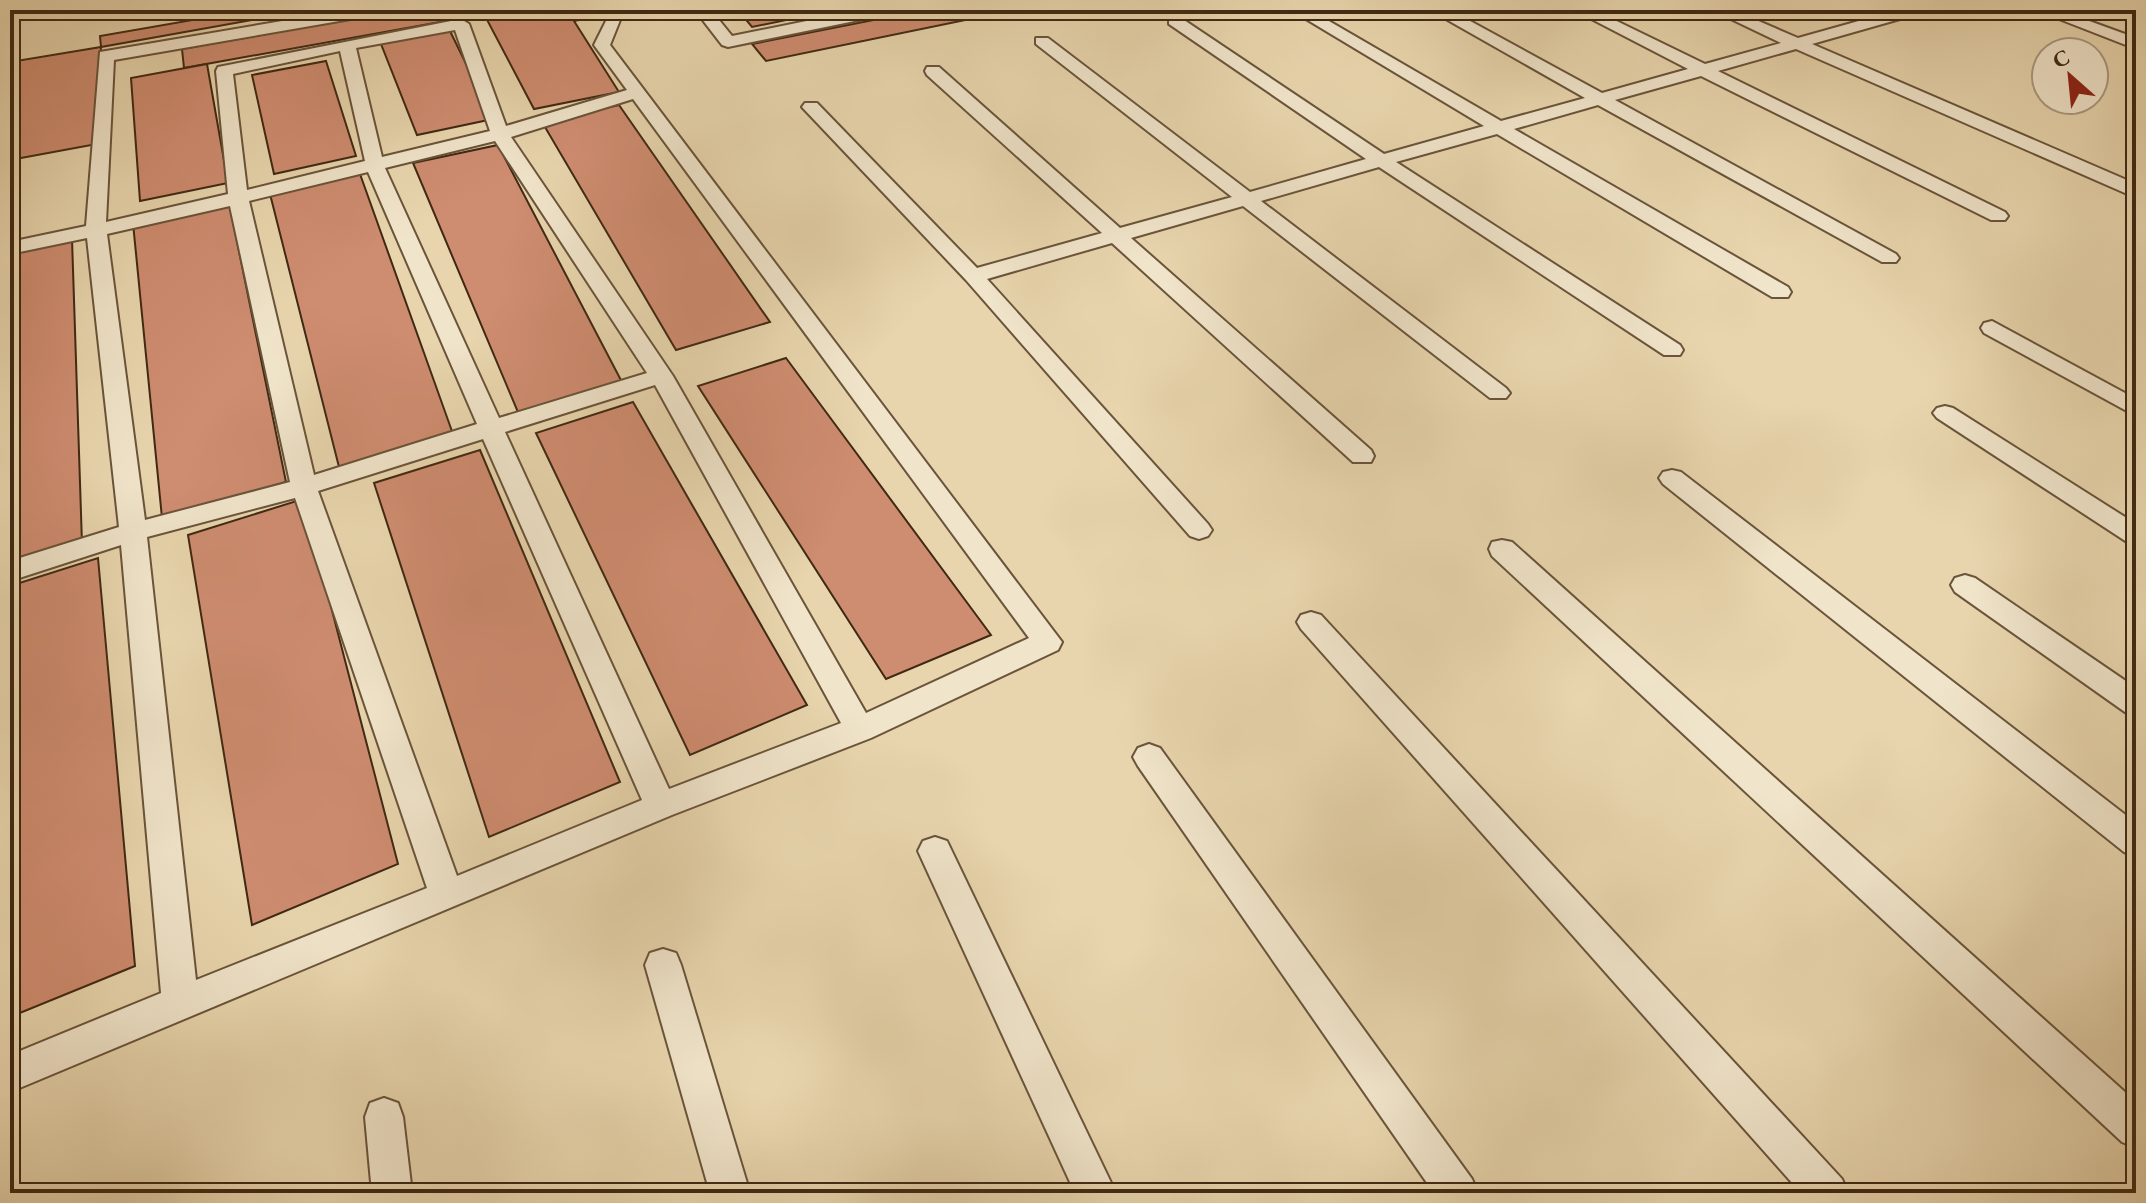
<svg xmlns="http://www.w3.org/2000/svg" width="2146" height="1203" font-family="'EB Garamond',serif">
  <rect width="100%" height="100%" fill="#e8d5ad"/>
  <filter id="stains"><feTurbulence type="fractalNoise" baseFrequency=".0025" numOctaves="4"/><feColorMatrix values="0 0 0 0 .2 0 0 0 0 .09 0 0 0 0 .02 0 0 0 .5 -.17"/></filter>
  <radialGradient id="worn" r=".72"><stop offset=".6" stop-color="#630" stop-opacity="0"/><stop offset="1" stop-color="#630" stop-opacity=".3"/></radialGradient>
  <!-- building -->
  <g fill="#ce8c70" stroke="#402913" stroke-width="2">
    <polygon points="250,10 307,10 101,47 100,36"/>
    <polygon points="400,10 599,10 603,15 574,21 619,92 534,109 484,14 184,68 182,49"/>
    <polygon points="738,10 812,10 816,14 752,27"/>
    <polygon points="924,10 1014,10 766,61 752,44"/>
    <polygon points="450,31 493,119 417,135 381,44"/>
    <polygon points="101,47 97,144 10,160 10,62"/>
    <polygon points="326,61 356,156 274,174 252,75"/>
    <polygon points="207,64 228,183 140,201 131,78"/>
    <polygon points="619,105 770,322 676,350 542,122"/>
    <polygon points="498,145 624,386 520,417 413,163"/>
    <polygon points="360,174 453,434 339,467 270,194"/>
    <polygon points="229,202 286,482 162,518 133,223"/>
    <polygon points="72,239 82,544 10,566 10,253"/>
    <polygon points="786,358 991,635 886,679 698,386"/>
    <polygon points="633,402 807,705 690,755 536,433"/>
    <polygon points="480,450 620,782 489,837 374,483"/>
    <polygon points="303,499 398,864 252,925 188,535"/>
    <polygon points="98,558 135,966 10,1017 10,586"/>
  </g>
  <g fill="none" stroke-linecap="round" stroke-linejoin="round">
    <defs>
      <g id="service">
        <path d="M 347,10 L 382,10 L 374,15 L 114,60 L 106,222 L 228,194 L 216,71 L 218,67 L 461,19 L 469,24 L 506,126 L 627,90 L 594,45 L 610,13 L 608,10 L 624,10 L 610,45 L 1062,642 L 1058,650 L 871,738 L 672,815 L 10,1092 L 10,1055 L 161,993 L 121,545 L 10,581 L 10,561 L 119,527 L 87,238 L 10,254 L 10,242 L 86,226 L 100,52 ZM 455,30 L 490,131 L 382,157 L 356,48 ZM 340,51 L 365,161 L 247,190 L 233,74 ZM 633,99 L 1029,638 L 866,713 L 673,376 L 511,137 ZM 495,141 L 647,373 L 499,418 L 385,168 ZM 368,172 L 477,424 L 314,475 L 249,201 ZM 230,206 L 290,482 L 145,520 L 107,234 ZM 655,385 L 841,723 L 669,789 L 505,432 ZM 483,439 L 642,800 L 457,876 L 318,491 ZM 295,498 L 427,888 L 196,980 L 147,537 Z"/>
        <polygon points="695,10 711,10 732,36 861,10 892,10 884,15 728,47 722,45"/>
        <polygon points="1291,10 1310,10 1501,121 1585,98 1430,10 1450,10 1602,93 1688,69 1574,10 1594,10 1705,64 1781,43 1712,10 1733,10 1798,38 1898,10 1923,10 1921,13 1812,44 2136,184 2136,194 2125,193 1796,49 1718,71 2005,212 2008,216 2005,220 1991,220 1701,76 1615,100 1896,254 1899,258 1896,262 1882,262 1598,105 1514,129 1788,287 1791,292 1788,297 1772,297 1497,134 1396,162 1680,345 1683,350 1680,355 1664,355 1379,167 1261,201 1506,388 1510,393 1506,398 1490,398 1243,206 1131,238 1371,450 1374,456 1371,462 1353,462 1112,243 987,279 1208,524 1212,530 1208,536 1199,539 1190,536 966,280 802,107 805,103 817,103 977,268 1102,233 927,75 925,71 927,67 939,67 1120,228 1232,197 1036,44 1036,38 1048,38 1250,192 1366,159 1169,24 1169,18 1181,18 1384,154 1484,126"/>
        <polygon points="2036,10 2059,10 2136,38 2136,49"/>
        <polygon points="1992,321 2136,399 2136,416 1984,333 1981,328 1984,323"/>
        <polygon points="1945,406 1953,408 2136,524 2136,545 2127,542 1937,418 1933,413 1937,408"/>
        <polygon points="1672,470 1681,472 2136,823 2136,856 2124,852 1663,484 1659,478 1663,472"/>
        <polygon points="1502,540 1512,542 2136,1102 2136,1148 2122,1142 1492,556 1489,549 1492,542"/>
        <polygon points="1965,575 1975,578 2136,688 2136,716 2125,712 1955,592 1951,585 1955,578"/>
        <polygon points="1311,612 1321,615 1842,1179 1848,1193 1801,1193 1301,629 1297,622 1301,615"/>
        <polygon points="1149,744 1160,748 1472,1179 1478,1193 1434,1193 1138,766 1133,757 1138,748"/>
        <polygon points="935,837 947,841 1116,1193 1075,1193 918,851 923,841"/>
        <polygon points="663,949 676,953 681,965 750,1193 710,1193 645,965 650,953"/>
        <polygon points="384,1098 398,1103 403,1117 412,1193 372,1193 365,1117 370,1103"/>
      </g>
    </defs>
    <!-- service casing -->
    <use href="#service" stroke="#6a543a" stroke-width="4"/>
    <!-- service -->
    <use href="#service" fill="#f0e4ca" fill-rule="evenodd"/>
  </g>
  <!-- margin -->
  <rect width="2146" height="1203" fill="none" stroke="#e8d5ad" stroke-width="40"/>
  <rect x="12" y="12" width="2122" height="1179" fill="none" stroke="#402913" stroke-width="4"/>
  <rect x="20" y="20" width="2106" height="1163" fill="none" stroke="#402913" stroke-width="2"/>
  <!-- north arrow -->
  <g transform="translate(2070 76) rotate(333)"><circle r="38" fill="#f0e4ca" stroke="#aa9981" stroke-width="2"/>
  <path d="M0-6L14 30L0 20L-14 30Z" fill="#8f2418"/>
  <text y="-12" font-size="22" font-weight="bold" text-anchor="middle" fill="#402913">С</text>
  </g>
  <rect width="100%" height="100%" filter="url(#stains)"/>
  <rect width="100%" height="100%" fill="url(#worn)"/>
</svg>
